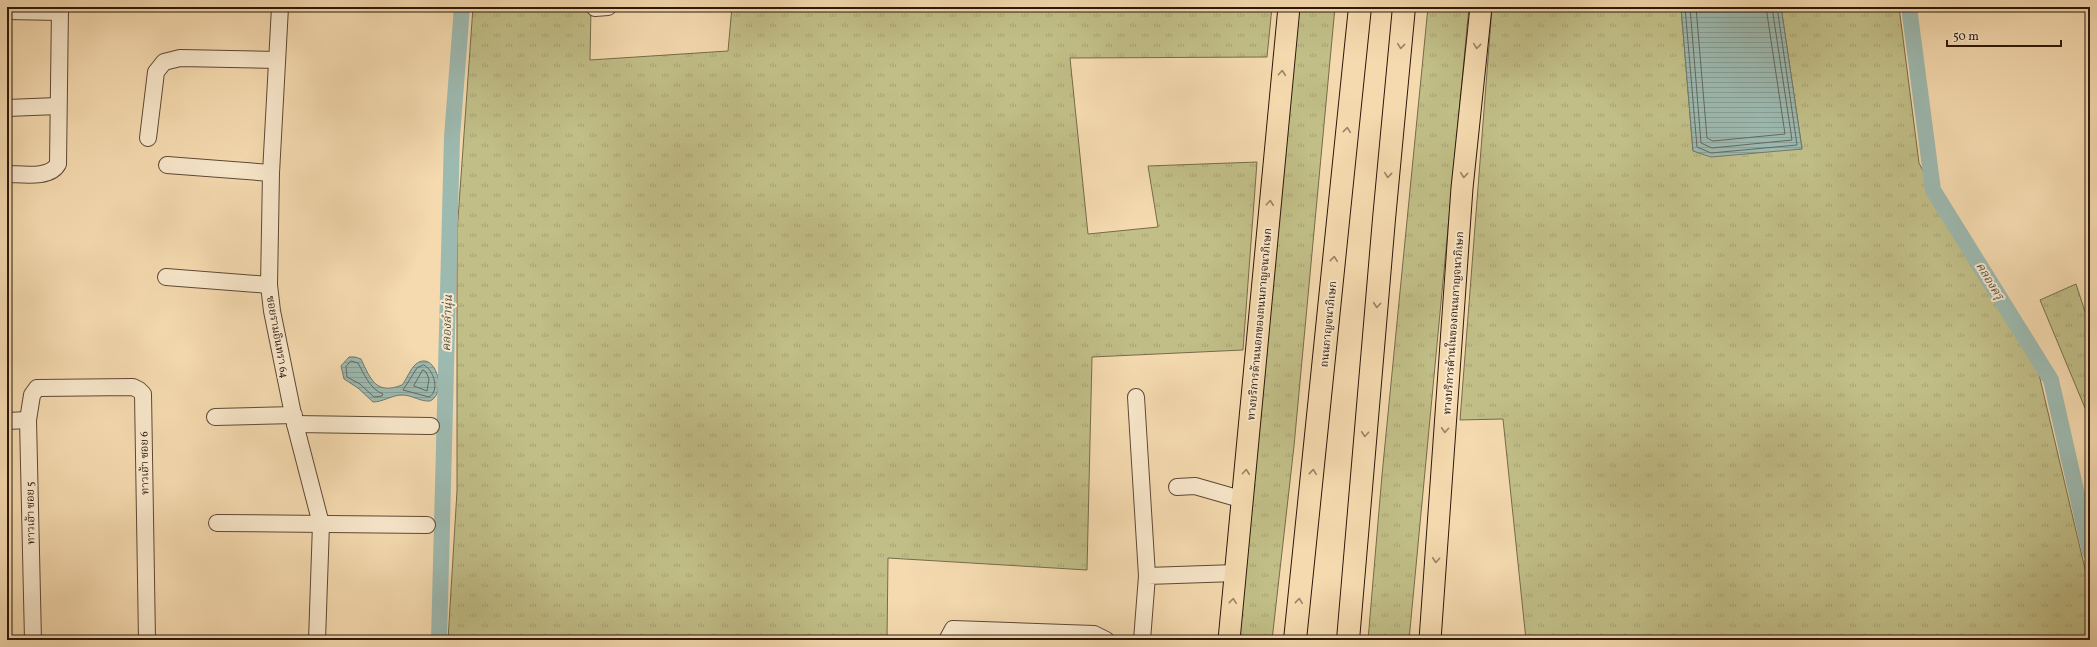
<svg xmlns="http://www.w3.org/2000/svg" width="2097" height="647" font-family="Vollkorn,'Noto Serif Thai',serif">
  <defs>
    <pattern id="grass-tufts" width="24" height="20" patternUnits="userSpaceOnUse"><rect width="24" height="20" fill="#c1be87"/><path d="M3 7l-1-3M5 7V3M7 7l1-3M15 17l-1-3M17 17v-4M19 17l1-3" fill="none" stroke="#a6a373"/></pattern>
    <pattern id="water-rules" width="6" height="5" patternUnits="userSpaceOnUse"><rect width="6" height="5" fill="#9dbab1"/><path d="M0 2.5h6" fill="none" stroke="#889f97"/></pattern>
  </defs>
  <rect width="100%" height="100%" fill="#f5daaf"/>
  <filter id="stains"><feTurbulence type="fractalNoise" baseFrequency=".005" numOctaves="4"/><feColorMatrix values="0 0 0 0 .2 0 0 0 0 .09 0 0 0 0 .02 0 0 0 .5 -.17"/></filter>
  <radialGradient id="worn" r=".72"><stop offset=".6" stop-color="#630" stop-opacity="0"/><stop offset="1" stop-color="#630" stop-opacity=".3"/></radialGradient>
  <!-- grass -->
  <g fill="url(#grass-tufts)" stroke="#776b49">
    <polygon points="473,7 591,7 590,60 728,51 732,7 1272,7 1267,57 1070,58 1088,234 1158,227 1148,166 1257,162 1243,350 1092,357 1087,570 888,558 887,640 448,640 457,491 457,233"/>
    <polygon points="1296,7 1335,7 1294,446 1272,640 1234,640"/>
    <polygon points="1428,7 1469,7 1409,640 1368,640 1382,475"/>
    <polygon points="1492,7 1681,7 1693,151 1802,149 1781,7 1899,7 1919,163 1972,267 2038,370 2090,590 2090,640 1526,640 1503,419 1460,420"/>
    <polygon points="2076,284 2090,327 2090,420 2040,300"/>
  </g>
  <!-- water -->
  <g fill="url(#water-rules)" stroke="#70796f">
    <polygon points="1681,7 1781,7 1802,149 1711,157 1693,151"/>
    <path d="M 349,357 L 355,357 L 361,359 C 371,380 376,395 402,385 C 407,379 410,369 416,364 C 435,349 448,393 430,401 C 421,402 412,395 402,395 C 392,395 383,402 373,402 L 358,388 L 344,379 L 341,366 Z"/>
  </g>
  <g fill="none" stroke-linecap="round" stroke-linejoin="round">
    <!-- shore -->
    <g stroke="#65695e" stroke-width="1">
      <polyline points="1685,7 1697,147 1711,153 1797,145 1777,7"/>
      <polyline points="1690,7 1701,143 1712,148 1792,140 1772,7"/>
      <polyline points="1696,7 1707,138 1713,141 1785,134 1766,7"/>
      <path d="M 351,361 L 358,363 C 364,374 370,389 383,394 L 382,396 L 374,397 L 360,384 L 347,377 L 346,367 Z"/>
      <path d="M 424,365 C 434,370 440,391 429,397 L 403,390 L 417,368 Z"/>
      <polygon points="423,370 426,372 429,379 427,391 414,386"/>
    </g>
    <!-- canal -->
    <g stroke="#9dbab1" stroke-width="16">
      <polyline points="1909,7 1933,190 2051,380 2090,552"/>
      <polyline points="439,640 452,137 462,7"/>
    </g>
    <defs>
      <g id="minor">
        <polyline points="280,7 271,173 269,285 272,311 295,424 321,524 317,640"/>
        <polyline points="595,8 608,7"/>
        <polyline points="7,11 60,12"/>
        <polyline points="7,108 58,106"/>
        <polyline points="148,138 156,72 164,62 180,58 277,60"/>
        <polyline points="167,165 271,173"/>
        <path d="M 7,174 C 22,174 50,179 58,164 L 60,7"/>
        <polyline points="166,277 269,285"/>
        <polyline points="1136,397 1147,576"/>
        <polyline points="215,417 294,415"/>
        <polyline points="7,421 28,420"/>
        <polyline points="295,424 431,426"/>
        <polyline points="1177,487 1195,486 1244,500"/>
        <polyline points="217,523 427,525"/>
        <polyline points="33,640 28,420 32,395 37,388 133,387 139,390 143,394 147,640"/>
        <polyline points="947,640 953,629 1094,634 1106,640"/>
        <polyline points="1142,640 1147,576 1236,573"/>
      </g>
      <g id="major">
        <polyline points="1229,640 1289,7"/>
        <polyline points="1430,640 1462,188 1481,7"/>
      </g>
      <g id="highway">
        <polyline points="1295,640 1360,7"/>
        <polyline points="1348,640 1384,219 1404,7"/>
      </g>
    </defs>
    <!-- minor casing -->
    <use href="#minor" stroke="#5f4834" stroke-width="18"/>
    <!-- major casing -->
    <use href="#major" stroke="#2d180b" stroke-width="23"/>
    <!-- highway casing -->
    <use href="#highway" stroke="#2d180b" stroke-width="24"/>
    <!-- minor -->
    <use href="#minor" stroke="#f8e7cb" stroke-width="16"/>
    <!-- major -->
    <use href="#major" stroke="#f5daaf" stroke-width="21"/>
    <!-- highway -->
    <use href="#highway" stroke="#f5daaf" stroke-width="22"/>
  </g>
  <!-- one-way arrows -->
  <defs><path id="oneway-chevron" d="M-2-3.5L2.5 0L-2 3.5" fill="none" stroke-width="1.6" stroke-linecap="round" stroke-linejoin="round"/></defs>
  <g stroke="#9b8365">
    <use href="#oneway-chevron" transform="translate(1401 46) rotate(96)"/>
    <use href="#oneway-chevron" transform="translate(1477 46) rotate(96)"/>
    <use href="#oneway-chevron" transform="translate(1282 73) rotate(-85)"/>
    <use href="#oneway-chevron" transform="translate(1347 130) rotate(-84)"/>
    <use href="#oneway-chevron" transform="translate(1388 175) rotate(96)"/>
    <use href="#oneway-chevron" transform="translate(1464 175) rotate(96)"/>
    <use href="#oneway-chevron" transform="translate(1270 203) rotate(-85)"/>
    <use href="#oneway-chevron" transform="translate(1334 259) rotate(-84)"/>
    <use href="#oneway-chevron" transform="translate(1377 305) rotate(95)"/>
    <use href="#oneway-chevron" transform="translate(1445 430) rotate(94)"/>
    <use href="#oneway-chevron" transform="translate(1365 434) rotate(95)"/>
    <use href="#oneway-chevron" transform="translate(1246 472) rotate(-85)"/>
    <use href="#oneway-chevron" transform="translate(1313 472) rotate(-84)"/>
    <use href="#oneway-chevron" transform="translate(1436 560) rotate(94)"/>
    <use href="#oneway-chevron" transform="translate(1233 601) rotate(-84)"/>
    <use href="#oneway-chevron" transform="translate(1299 601) rotate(-84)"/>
  </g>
  <g text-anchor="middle" stroke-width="4" stroke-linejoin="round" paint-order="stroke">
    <!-- street labels -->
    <g font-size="11" fill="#2d180b" stroke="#f8e7cb">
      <text transform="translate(1453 323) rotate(-86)" y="4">ทางบริการด้านในของถนนกาญจนาภิเษก</text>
      <text transform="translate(1259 324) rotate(-85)" y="4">ทางบริการด้านนอกของถนนกาญจนาภิเษก</text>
      <text transform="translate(1328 324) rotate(-84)" y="4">ถนนกาญจนาภิเษก</text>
      <text transform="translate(278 337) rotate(80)" y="4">ซอยรามอินทรา 64</text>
      <text transform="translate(144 463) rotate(-91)" y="4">ทาวเฮ้า ซอย 6</text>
      <text transform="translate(30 513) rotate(-91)" y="4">ทาวเฮ้า ซอย 5</text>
    </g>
    <!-- water labels -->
    <g font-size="12" font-style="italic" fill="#545145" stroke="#f8e7cb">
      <text transform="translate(1990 281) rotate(58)" y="4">คลองครุ</text>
      <text transform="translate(447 323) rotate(-88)" y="4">คลองลำนุ่น</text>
    </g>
  </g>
  <!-- margin -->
  <rect width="2097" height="647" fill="none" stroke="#f5daaf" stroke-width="24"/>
  <rect x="8" y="8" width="2081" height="631" fill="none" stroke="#2d180b" stroke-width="2"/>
  <rect x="12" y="12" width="2073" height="623" fill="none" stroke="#2d180b"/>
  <!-- scale -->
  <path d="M1947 40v6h114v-6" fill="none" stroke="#2d180b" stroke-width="2"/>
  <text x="1953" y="40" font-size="12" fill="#2d180b" stroke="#f8e7cb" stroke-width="3" paint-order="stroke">50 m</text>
  <rect width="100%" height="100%" filter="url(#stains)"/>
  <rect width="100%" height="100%" fill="url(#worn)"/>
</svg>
